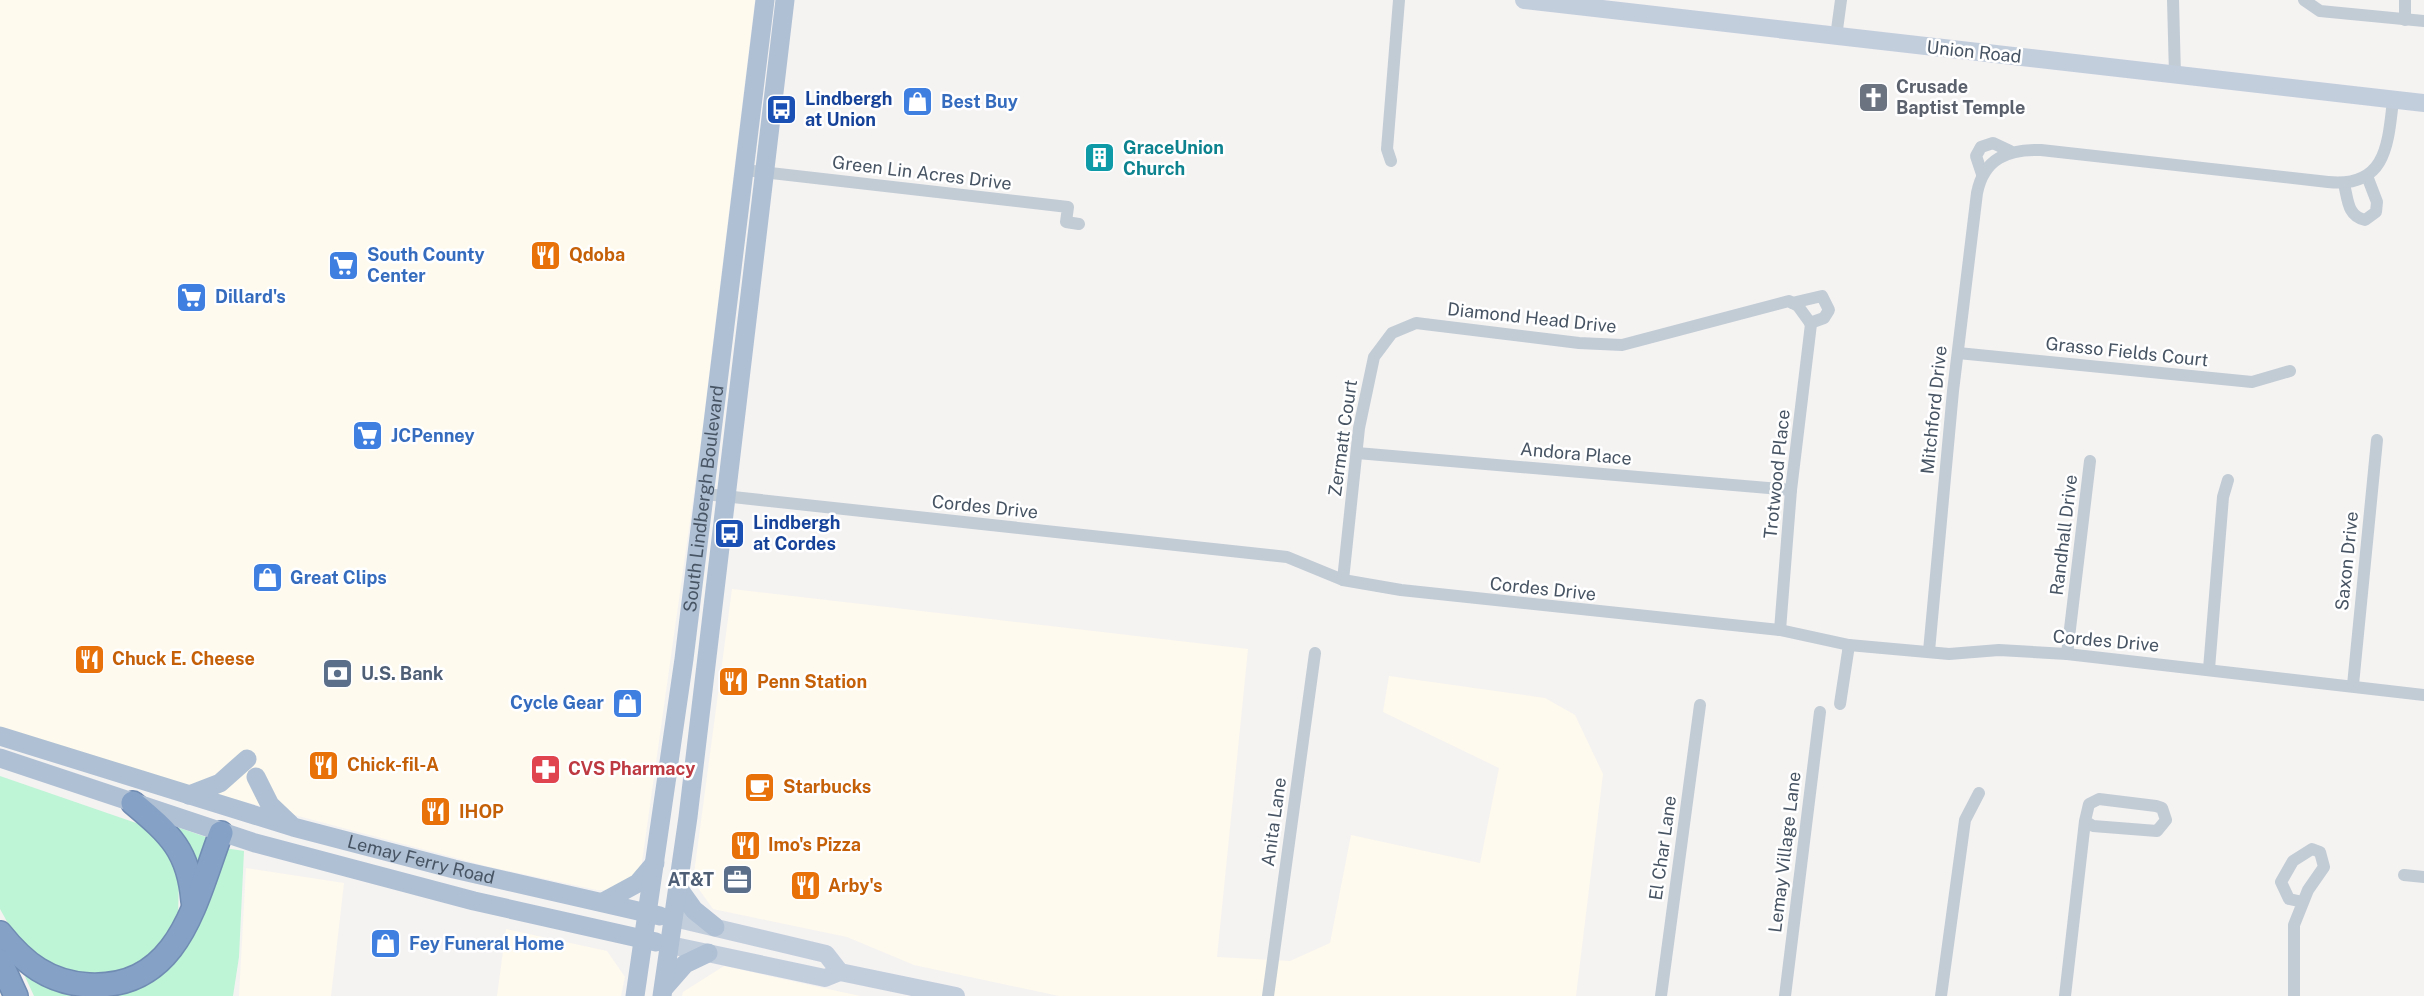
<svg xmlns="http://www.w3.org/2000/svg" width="2424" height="996" font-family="'Public Sans',sans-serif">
  <rect width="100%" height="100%" fill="#f5f2f2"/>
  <!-- commercial -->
  <g fill="#fefaed">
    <polygon points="0,0 755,0 699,457 641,869 633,880 610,890 597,890 486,866 182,785 0,729"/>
    <polygon points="732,589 1248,649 1217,957 1290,961 1330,943 1351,835 1480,863 1499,768 1383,712 1389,676 1545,698 1575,715 1603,774 1576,996 1059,996 914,965 847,937 713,909 693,881"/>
    <polygon points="246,868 344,883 331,996 239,996"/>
    <polygon points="506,929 607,951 625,977 621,996 497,996"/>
    <polygon points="724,966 860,996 682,996 683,992"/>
  </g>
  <!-- grass -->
  <g fill="#bef5d6">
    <polygon points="0,776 139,824 158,838 171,854 179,875 178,920 149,960 108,977 63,973 19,943 0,909"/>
    <polygon points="171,825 206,837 208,843 196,884"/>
    <path d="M 225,848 L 244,851 L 239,957 L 233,996 L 34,996 L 22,970 C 66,996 95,993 145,984 Z"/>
  </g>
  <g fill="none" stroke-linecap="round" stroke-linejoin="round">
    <defs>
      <g id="motorway">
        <path d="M 133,803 C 170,834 189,851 193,901"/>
        <path d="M 0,933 C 24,963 49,983 89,985 C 180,989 195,901 221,833"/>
        <polyline points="0,961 16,996"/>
      </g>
    </defs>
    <!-- motorway casing -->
    <use href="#motorway" stroke="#708cb2" stroke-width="26"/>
    <!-- minor -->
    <g stroke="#c2ccd5" stroke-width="12">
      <polyline points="2173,0 2175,75"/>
      <polyline points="2304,0 2320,11 2424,21"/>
      <polyline points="2405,20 2405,0"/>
      <polyline points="1836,37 1841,0"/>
      <polyline points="1391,161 1387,149 1399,0"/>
      <polyline points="745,170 1068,207 1066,222 1079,224"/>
      <polyline points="1982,174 1976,156 1981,147 1993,143 2010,151"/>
      <path d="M 2344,184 C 2348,199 2347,216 2365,220 L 2376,212 L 2377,202 L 2367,176"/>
      <polyline points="1792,303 1822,296 1829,310 1824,318 1810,323"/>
      <polyline points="1958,353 2252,382 2290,371"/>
      <polyline points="1357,453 1791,490"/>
      <polyline points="705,494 1287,557 1343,580 1401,590 1780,630 1849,645 1949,654 1999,650 2067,654 2424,695"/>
      <polyline points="1343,580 1359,428 1374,357 1392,333 1416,323 1579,343 1622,345 1789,301 1798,306 1811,324 1791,490 1780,630"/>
      <path d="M 1929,651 L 1953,391 L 1977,193 C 1984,158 2008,149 2041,150 L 2328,182 C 2386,188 2388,145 2393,100"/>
      <polyline points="2067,654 2090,461"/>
      <polyline points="2209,669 2223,497 2228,480"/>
      <polyline points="2353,685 2377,440"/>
      <polyline points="1840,704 1849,645"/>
      <polyline points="2404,875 2424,877"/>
      <polyline points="1268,996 1315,653"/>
      <polyline points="1661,996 1700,705"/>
      <polyline points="1785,996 1820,712"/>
      <polyline points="1941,996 1965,820 1979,793"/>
      <polyline points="2065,996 2085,821 2089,804 2099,799 2156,806 2162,808 2166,820 2157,831 2093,826 2085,821"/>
      <polyline points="2294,996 2294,925 2308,890 2324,867 2320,852 2312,849 2293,861 2281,882 2289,899 2303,902"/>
    </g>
    <!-- secondary -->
    <g stroke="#c3cedd" stroke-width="18">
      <polyline points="1524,0 2424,103"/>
      <polyline points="674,918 826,954 840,972"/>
      <polyline points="670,945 825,978 840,972 956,996"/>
    </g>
    <!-- primary -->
    <g stroke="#afc0d4" stroke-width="19">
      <path id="s1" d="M 0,736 L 293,827 L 454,869 L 660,916"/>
      <polyline points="0,758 255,843 474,901 656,942"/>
      <polyline points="256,777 270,805 290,824"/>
      <polyline points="189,795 220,783 247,759"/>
      <polyline points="679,889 694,910 715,927"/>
      <polyline points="603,902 638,883 655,863"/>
      <polyline points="664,988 685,964 708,953"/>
      <path id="s2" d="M 635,996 L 684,659 L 765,0"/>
      <polyline points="662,996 688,817 785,0"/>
    </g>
    <!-- motorway -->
    <use href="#motorway" stroke="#85a1c6" stroke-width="23"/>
  </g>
  <!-- icons -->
  <defs>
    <symbol id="church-square" viewBox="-11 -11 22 22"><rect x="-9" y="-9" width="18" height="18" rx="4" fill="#6b7280" stroke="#fff"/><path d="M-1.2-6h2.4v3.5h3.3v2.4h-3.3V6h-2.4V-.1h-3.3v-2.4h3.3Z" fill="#fff"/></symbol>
    <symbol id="shop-square" viewBox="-11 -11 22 22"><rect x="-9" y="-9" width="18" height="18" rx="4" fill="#3f7fe0" stroke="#fff"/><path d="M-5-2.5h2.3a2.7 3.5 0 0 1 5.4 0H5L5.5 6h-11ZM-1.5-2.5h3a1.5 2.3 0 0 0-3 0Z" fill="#fff"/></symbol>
    <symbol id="bus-square" viewBox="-11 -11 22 22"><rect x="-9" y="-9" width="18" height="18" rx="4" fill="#1a4fb4" stroke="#fff"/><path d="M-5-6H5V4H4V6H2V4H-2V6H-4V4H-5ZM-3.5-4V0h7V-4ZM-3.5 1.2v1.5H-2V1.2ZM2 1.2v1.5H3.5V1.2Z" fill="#fff"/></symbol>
    <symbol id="building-square" viewBox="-11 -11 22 22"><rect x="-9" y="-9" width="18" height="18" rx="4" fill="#0f9aa8" stroke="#fff"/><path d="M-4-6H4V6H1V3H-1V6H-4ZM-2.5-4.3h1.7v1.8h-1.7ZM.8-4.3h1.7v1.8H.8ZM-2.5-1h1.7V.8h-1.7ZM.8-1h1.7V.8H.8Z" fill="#fff"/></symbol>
    <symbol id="restaurant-square" viewBox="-11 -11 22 22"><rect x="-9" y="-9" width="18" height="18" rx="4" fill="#e8710a" stroke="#fff"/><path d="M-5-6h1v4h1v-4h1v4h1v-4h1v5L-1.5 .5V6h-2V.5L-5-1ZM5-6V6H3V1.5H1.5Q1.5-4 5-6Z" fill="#fff"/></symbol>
    <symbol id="supermarket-square" viewBox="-11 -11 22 22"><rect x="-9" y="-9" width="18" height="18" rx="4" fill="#3f7fe0" stroke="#fff"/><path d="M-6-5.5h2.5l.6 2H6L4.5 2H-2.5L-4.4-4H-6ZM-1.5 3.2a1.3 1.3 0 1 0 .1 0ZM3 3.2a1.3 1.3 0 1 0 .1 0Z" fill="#fff"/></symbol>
    <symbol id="bank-square" viewBox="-11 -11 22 22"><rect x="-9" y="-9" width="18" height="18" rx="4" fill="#5c6f8a" stroke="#fff"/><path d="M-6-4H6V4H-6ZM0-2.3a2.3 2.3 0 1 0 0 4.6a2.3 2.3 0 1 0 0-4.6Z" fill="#fff"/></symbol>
    <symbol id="pharmacy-square" viewBox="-11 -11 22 22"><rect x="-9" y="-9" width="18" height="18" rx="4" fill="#e0444e" stroke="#fff"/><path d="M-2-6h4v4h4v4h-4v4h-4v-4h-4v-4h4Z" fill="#fff"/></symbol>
    <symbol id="cafe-square" viewBox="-11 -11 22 22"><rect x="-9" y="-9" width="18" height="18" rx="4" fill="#e8710a" stroke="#fff"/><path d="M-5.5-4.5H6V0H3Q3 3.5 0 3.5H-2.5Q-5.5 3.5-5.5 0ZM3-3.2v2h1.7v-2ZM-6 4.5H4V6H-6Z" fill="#fff"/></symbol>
    <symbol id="office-square" viewBox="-11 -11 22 22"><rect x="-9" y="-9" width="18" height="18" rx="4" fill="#5c6f8a" stroke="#fff"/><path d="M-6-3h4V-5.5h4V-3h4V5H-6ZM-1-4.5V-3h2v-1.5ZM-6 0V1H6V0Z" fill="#fff"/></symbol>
  </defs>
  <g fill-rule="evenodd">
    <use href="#church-square" x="1856" y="80" width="35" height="35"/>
    <use href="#shop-square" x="900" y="84" width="35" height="35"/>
    <use href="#bus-square" x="764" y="92" width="35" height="35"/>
    <use href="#building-square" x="1082" y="140" width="35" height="35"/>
    <use href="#restaurant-square" x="528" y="238" width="35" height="35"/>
    <use href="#supermarket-square" x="326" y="248" width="35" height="35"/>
    <use href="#supermarket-square" x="174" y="280" width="35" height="35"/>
    <use href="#supermarket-square" x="350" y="418" width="35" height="35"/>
    <use href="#bus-square" x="712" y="516" width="35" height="35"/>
    <use href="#shop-square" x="250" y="560" width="35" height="35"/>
    <use href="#restaurant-square" x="72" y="642" width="35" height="35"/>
    <use href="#bank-square" x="320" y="656" width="35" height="35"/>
    <use href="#restaurant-square" x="716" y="664" width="35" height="35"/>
    <use href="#shop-square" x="610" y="686" width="35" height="35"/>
    <use href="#restaurant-square" x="306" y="748" width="35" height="35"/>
    <use href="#pharmacy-square" x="528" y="752" width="35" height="35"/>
    <use href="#cafe-square" x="742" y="770" width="35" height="35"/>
    <use href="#restaurant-square" x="418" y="794" width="35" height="35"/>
    <use href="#restaurant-square" x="728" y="828" width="35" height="35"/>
    <use href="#office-square" x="720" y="862" width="35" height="35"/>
    <use href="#restaurant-square" x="788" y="868" width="35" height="35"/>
    <use href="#shop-square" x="368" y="926" width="35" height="35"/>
  </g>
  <g text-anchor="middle" stroke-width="5" stroke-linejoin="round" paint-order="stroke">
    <!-- street labels -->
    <g font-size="18" fill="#475463" stroke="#fff">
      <text transform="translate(1974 52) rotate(6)" y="6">Union Road</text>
      <text transform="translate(922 173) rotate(7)" y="6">Green Lin Acres Drive</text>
      <text transform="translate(1532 318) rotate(6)" y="6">Diamond Head Drive</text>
      <text transform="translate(2127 352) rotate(6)" y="6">Grasso Fields Court</text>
      <text transform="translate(1934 410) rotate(-84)" y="6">Mitchford Drive</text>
      <text transform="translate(1343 438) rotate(-82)" y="6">Zermatt Court</text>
      <text transform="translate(1576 454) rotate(5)" y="6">Andora Place</text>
      <text transform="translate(1777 474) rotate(-84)" y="6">Trotwood Place</text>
      <text dy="6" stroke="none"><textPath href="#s2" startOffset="502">South Lindbergh Boulevard</textPath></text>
      <text transform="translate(985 507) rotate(6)" y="6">Cordes Drive</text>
      <text transform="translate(2064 535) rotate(-83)" y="6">Randhall Drive</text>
      <text transform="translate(2347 561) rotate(-84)" y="6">Saxon Drive</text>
      <text transform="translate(1543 589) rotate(6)" y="6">Cordes Drive</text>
      <text transform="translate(2106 641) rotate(5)" y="6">Cordes Drive</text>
      <text transform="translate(1274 822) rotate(-82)" y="6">Anita Lane</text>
      <text transform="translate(1663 848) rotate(-82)" y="6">El Char Lane</text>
      <text transform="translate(1785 852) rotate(-83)" y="6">Lemay Village Lane</text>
      <text dy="6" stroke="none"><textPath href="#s1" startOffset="439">Lemay Ferry Road</textPath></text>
    </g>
    <!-- worship labels -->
    <g font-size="18" font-weight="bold" fill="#5b616d" stroke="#fff" text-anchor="start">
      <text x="1896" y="93">Crusade<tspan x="1896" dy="21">Baptist Temple</tspan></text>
    </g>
    <!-- transit labels -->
    <g font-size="18" font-weight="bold" fill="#164399" stroke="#fff" text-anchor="start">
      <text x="805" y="105">Lindbergh<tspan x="805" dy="21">at Union</tspan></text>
      <text x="753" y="529">Lindbergh<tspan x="753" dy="21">at Cordes</tspan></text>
    </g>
    <!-- shop labels -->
    <g font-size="18" font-weight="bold" fill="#366cbe" stroke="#fff" text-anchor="start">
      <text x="941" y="108">Best Buy</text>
      <text x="367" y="261">South County<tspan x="367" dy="21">Center</tspan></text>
      <text x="215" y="303">Dillard's</text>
      <text x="391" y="442">JCPenney</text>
      <text x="290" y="584">Great Clips</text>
      <text x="604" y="709" text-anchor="end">Cycle Gear</text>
      <text x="409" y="950">Fey Funeral Home</text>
    </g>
    <!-- culture labels -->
    <g font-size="18" font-weight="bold" fill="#0d838f" stroke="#fff" text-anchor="start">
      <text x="1123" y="154">GraceUnion<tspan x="1123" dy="21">Church</tspan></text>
    </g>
    <!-- food labels -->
    <g font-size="18" font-weight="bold" fill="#c56008" stroke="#fff" text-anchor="start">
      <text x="569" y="261">Qdoba</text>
      <text x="112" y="665">Chuck E. Cheese</text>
      <text x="757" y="688">Penn Station</text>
      <text x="347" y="771">Chick-fil-A</text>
      <text x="783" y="793">Starbucks</text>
      <text x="459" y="818">IHOP</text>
      <text x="768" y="851">Imo's Pizza</text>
      <text x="828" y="892">Arby's</text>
    </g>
    <!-- service labels -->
    <g font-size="18" font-weight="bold" fill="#4e5e75" stroke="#fff" text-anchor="start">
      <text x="361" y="680">U.S. Bank</text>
      <text x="714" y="886" text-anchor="end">AT&amp;T</text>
    </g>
    <!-- health labels -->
    <g font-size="18" font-weight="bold" fill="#be3a42" stroke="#fff" text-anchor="start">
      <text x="568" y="775">CVS Pharmacy</text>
    </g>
  </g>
</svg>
